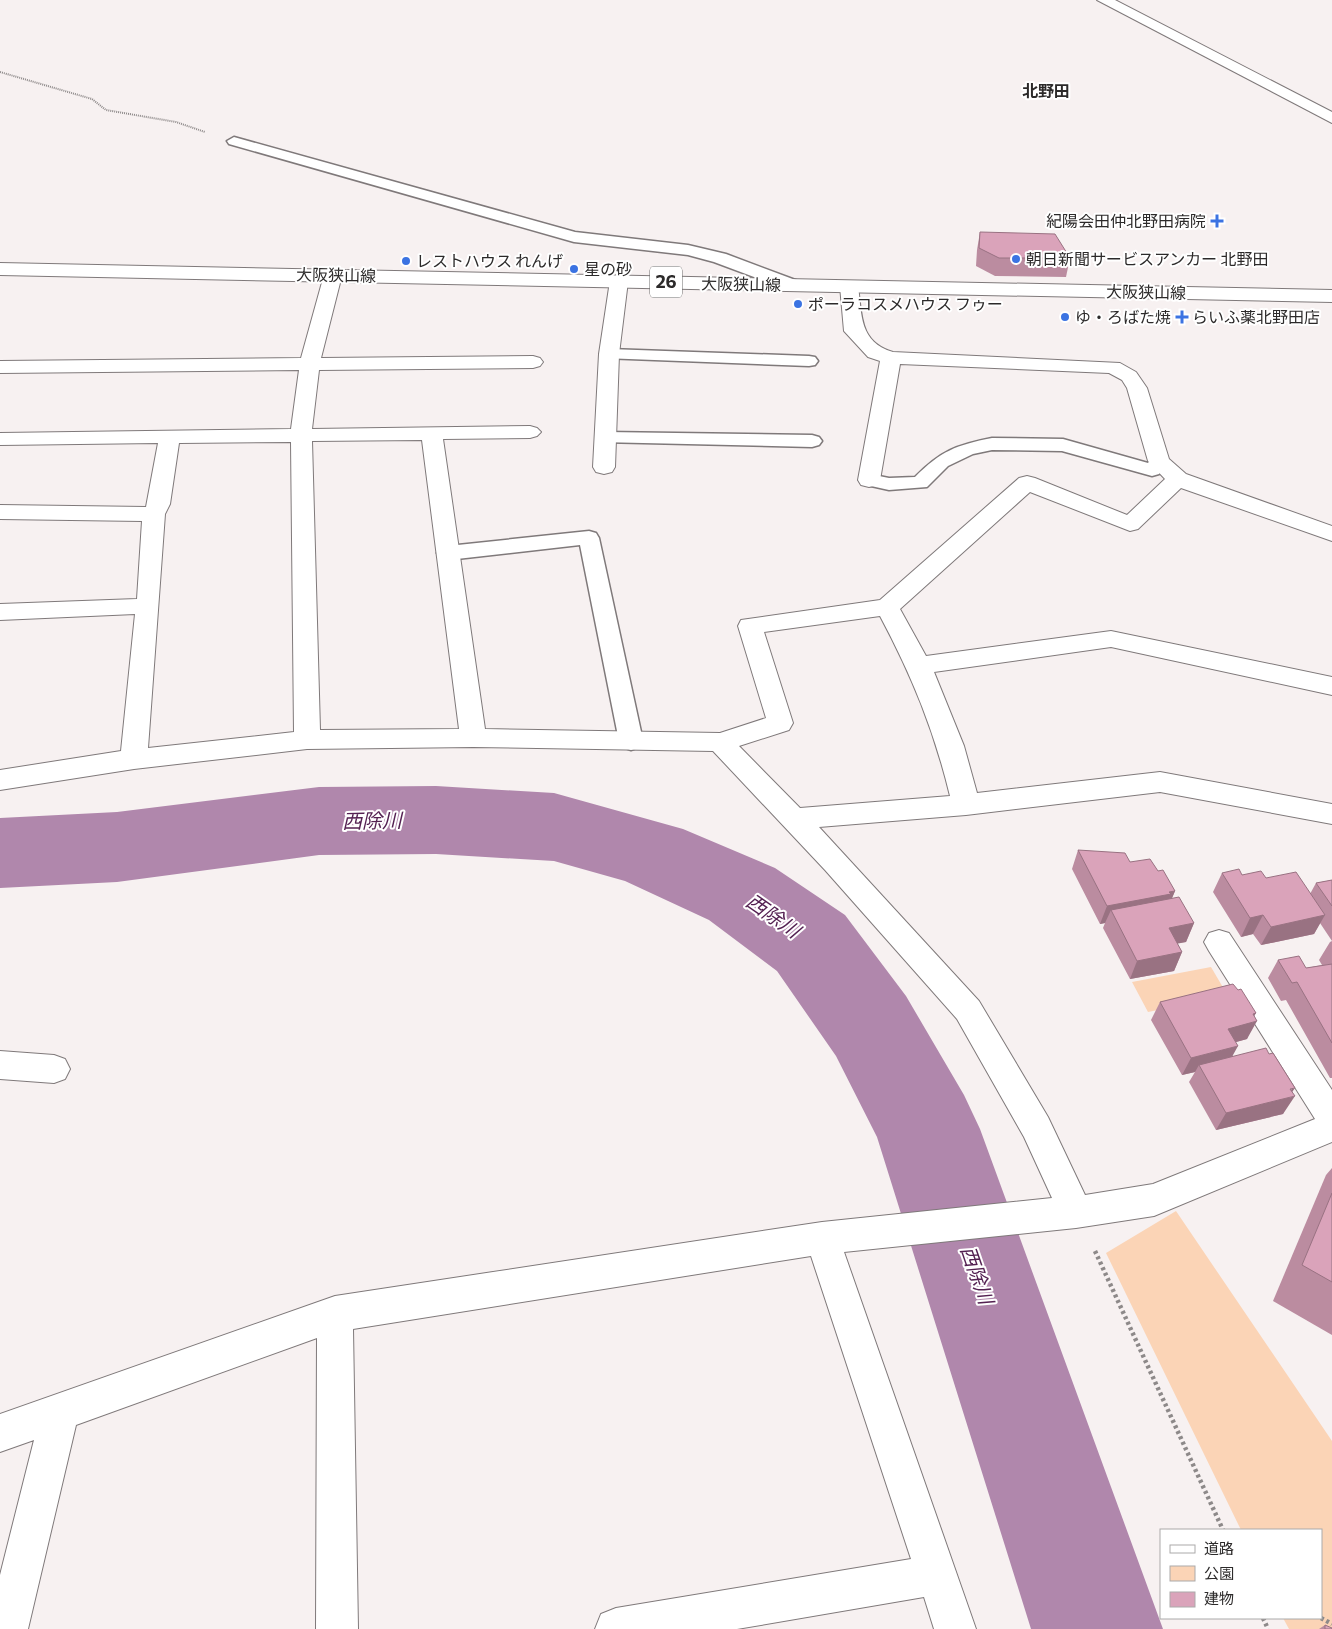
<svg xmlns="http://www.w3.org/2000/svg" width="1332" height="1629" font-family="Commissioner,'Noto Sans JP',sans-serif">
  <rect width="100%" height="100%" fill="#f7f1f1"/>
  <!-- green -->
  <g fill="#fbd4b6">
    <polygon points="1211,967 1228,996 1148,1012 1132,982"/>
    <polygon points="1176,1211 1332,1441 1332,1629 1289,1629 1283,1618 1321,1618 1321,1530 1241,1530 1106,1253"/>
  </g>
  <g fill="none" stroke-linecap="round" stroke-linejoin="round">
    <!-- river -->
    <polygon fill="#b087ac" fill-rule="evenodd" points="436,786 554,793 683,829 775,868 845,915 906,996 964,1095 980,1129 1163,1629 1031,1629 877,1137 836,1056 777,971 709,920 625,881 554,861 436,854 319,855 117,882 0,888 0,818 117,812 319,787"/>
    <defs>
      <g id="service">
        <polygon points="234,137 575,232 688,245 726,254 798,281 800,285 798,289 786,289 714,262 688,255 574,242 229,144 227,141"/>
        <polygon points="609,349 809,356 815,357 818,361 815,365 809,366 603,358 600,354 603,350"/>
        <polygon points="606,432 812,435 819,437 822,441 819,445 812,447 599,442 596,438 599,434"/>
        <path d="M 992,438 L 1063,439 L 1148,463 C 1153,456 1157,455 1166,457 L 1169,461 L 1159,474 L 1152,476 L 1062,451 L 992,450 L 973,454 L 948,466 L 927,487 L 889,490 L 862,484 L 859,480 L 862,476 L 869,474 L 889,478 L 915,477 C 941,451 956,445 992,438 Z"/>
        <polygon points="589,531 596,533 599,538 643,741 639,747 631,750 623,747 619,741 580,545 448,560 441,558 437,553 441,548 448,546"/>
      </g>
      <g id="minor">
        <polygon points="1097,0 1115,0 1332,112 1332,123"/>
        <path d="M 333,269 L 340,271 L 342,275 L 321,358 L 533,356 L 540,358 L 543,362 L 540,366 L 533,368 L 319,370 L 312,429 L 530,426 L 537,428 L 541,432 L 537,436 L 530,438 L 443,439 L 485,729 L 720,733 L 766,718 L 738,626 L 741,620 L 880,600 L 1019,478 L 1027,476 L 1035,478 L 1127,515 L 1165,479 L 1148,461 L 1127,388 L 1122,380 L 1109,373 L 900,364 L 880,480 L 877,485 L 869,487 L 861,485 L 858,480 L 880,361 L 868,357 L 844,331 L 840,286 L 842,282 L 856,282 L 858,286 C 862,315 859,342 893,352 L 1120,363 L 1136,372 L 1147,388 L 1169,459 L 1186,474 L 1332,526 L 1332,541 L 1181,488 L 1138,529 L 1130,531 L 1030,492 L 900,609 L 926,656 L 1111,631 L 1332,677 L 1332,695 L 1111,647 L 934,672 L 964,746 L 977,793 L 1160,772 L 1332,804 L 1332,824 L 1160,792 L 966,815 L 819,827 L 979,1001 L 1048,1117 L 1085,1195 L 1153,1184 L 1315,1119 L 1209,951 L 1204,942 L 1209,933 L 1219,930 L 1229,933 L 1332,1090 L 1332,1142 L 1154,1216 L 1076,1228 L 844,1252 L 976,1629 L 934,1629 L 924,1597 L 737,1629 L 595,1629 L 601,1614 L 616,1608 L 911,1559 L 811,1256 L 353,1329 L 358,1629 L 316,1629 L 317,1338 L 76,1425 L 28,1629 L 0,1629 L 0,1575 L 34,1440 L 0,1452 L 0,1414 L 335,1296 L 822,1222 L 1052,1198 L 1024,1137 L 957,1019 L 825,870 L 713,751 L 473,747 L 307,749 L 134,769 L 0,790 L 0,770 L 121,751 L 135,614 L 0,620 L 0,604 L 137,599 L 142,521 L 0,519 L 0,505 L 146,507 L 158,443 L 0,445 L 0,433 L 291,429 L 299,370 L 0,373 L 0,361 L 301,358 L 324,275 L 326,271 ZM 422,440 L 459,729 L 320,730 L 312,441 ZM 291,442 L 294,732 L 148,748 L 165,514 L 170,504 L 179,443 ZM 880,616 C 912,676 934,730 950,796 L 800,808 L 739,746 L 789,730 L 793,723 L 764,632 Z"/>
        <polygon points="619,275 626,277 628,281 619,354 615,467 612,472 604,474 596,472 593,467 599,354 610,281 612,277"/>
        <polygon points="0,1051 54,1055 65,1059 70,1069 65,1079 54,1083 0,1079"/>
      </g>
      <polygon id="primary" points="0,263 1332,290 1332,302 0,275"/>
    </defs>
    <!-- service casing -->
    <use href="#service" stroke="#7f797a" stroke-width="3"/>
    <!-- minor casing -->
    <use href="#minor" stroke="#7f797a" stroke-width="2"/>
    <!-- primary casing -->
    <use href="#primary" stroke="#7f797a" stroke-width="2"/>
    <!-- path-far1 -->
    <polyline stroke="#8d8989" stroke-width="2" stroke-dasharray="1 1" stroke-linecap="butt" points="0,72 92,99 106,110 176,122 205,132"/>
    <!-- path -->
    <g stroke="#8d8989" stroke-width="4.5" stroke-dasharray="3 3" stroke-linecap="butt">
      <polyline points="1095,1251 1223,1530"/>
      <polyline points="1263,1618 1268,1629"/>
      <polyline points="1321,1618 1332,1624"/>
    </g>
    <!-- service -->
    <use href="#service" fill="#fff" fill-rule="evenodd"/>
    <!-- minor -->
    <use href="#minor" fill="#fff" fill-rule="evenodd"/>
    <!-- primary -->
    <use href="#primary" fill="#fff" fill-rule="evenodd"/>
  </g>
  <!-- wall -->
  <g fill="#bb8ca0">
    <polygon points="980,232 1070,258 1066,277 995,276 976,266 977,250"/>
    <polygon points="1078,850 1130,862 1158,871 1175,891 1172,898 1194,923 1186,942 1177,943 1182,952 1174,971 1130,979 1103,928 1105,923 1100,924 1072,869"/>
    <polygon points="1222,873 1266,878 1310,894 1316,883 1332,880 1332,1078 1330,1078 1286,1000 1281,1001 1268,978 1278,960 1306,968 1322,965 1319,960 1330,942 1332,941 1320,923 1314,934 1261,945 1253,934 1241,937 1213,892"/>
    <polygon points="1238,990 1256,1013 1254,1016 1247,1039 1236,1042 1232,1057 1292,1092 1283,1114 1216,1130 1189,1082 1195,1072 1182,1075 1151,1020 1160,1002"/>
    <polygon points="1332,1168 1332,1335 1273,1301 1326,1175"/>
    <polygon points="1325,1625 1332,1629 1319,1629"/>
  </g>
  <!-- shaded-wall -->
  <g fill="#997282">
    <polygon points="1175,891 1167,910 1111,910 1105,923 1100,924 1107,906"/>
    <polygon points="1263,915 1253,934 1241,937 1250,918"/>
    <polygon points="1325,915 1314,934 1261,945 1271,927"/>
    <polygon points="1194,923 1186,942 1160,947 1169,928"/>
    <polygon points="1182,952 1174,971 1130,979 1137,961"/>
    <polygon points="1256,1013 1250,1023 1257,1021 1247,1039 1218,1047 1228,1029 1253,1014"/>
    <polygon points="1238,1046 1228,1064 1199,1065 1195,1072 1182,1075 1191,1058"/>
    <polygon points="1295,1088 1288,1098 1295,1096 1283,1114 1216,1130 1226,1113"/>
  </g>
  <!-- building -->
  <g fill="#daa3ba" stroke="#997282">
    <polygon points="980,232 1055,234 1070,258 999,258 979,248"/>
    <polygon points="1078,850 1125,853 1130,862 1150,859 1158,871 1163,870 1175,891 1169,892 1171,894 1107,906"/>
    <polygon points="1239,869 1242,875 1261,871 1266,878 1296,872 1325,915 1271,927 1263,915 1250,918 1222,873"/>
    <polygon points="1332,880 1332,906 1316,883"/>
    <polygon points="1179,897 1194,923 1169,928 1182,952 1137,961 1111,910"/>
    <polygon points="1299,956 1306,968 1332,964 1332,1043 1297,982 1292,983 1278,960"/>
    <polygon points="1233,984 1238,990 1241,989 1256,1013 1253,1014 1257,1021 1228,1029 1238,1046 1191,1058 1160,1002"/>
    <polygon points="1266,1048 1269,1054 1273,1053 1295,1088 1290,1089 1295,1096 1226,1113 1199,1065"/>
    <polygon points="1332,1193 1332,1282 1302,1265"/>
    <polygon points="1325,1625 1332,1628 1332,1629 1325,1629"/>
  </g>
  <!-- markers -->
  <g fill="#3b73e2" stroke="#fff" stroke-width="2">
    <path d="M1214.5 213.5h5v5h5v5h-5v5h-5v-5h-5v-5h5z"/>
    <circle cx="1016" cy="259" r="5"/>
    <circle cx="406" cy="261" r="5"/>
    <circle cx="574" cy="269" r="5"/>
    <circle cx="798" cy="304" r="5"/>
    <circle cx="1065" cy="317" r="5"/>
    <path d="M1179.5 309.5h5v5h5v5h-5v5h-5v-5h-5v-5h5z"/>
  </g>
  <g text-anchor="middle" stroke-width="4" stroke-linejoin="round" paint-order="stroke">
    <!-- far-neighbourhood labels -->
    <g font-size="16" font-weight="bold" fill="#2c2a2a" stroke="#fff">
      <text x="1046" y="97">北野田</text>
    </g>
    <!-- far-poi labels -->
    <g font-size="16" fill="#2c2a2a" stroke="#fff" text-anchor="start">
      <text x="1206" y="227" text-anchor="end">紀陽会田仲北野田病院</text>
      <text x="1026" y="265">朝日新聞サービスアンカー 北野田</text>
      <text x="416" y="267">レストハウス れんげ</text>
      <text x="584" y="275">星の砂</text>
      <text x="808" y="310">ポーラコスメハウス フゥー</text>
      <text x="1075" y="323">ゆ・ろばた焼</text>
      <text x="1192" y="323">らいふ薬北野田店</text>
    </g>
    <!-- far-street labels -->
    <g font-size="16" fill="#2c2a2a" stroke="#fff">
      <text transform="translate(336 275) rotate(1)" y="6">大阪狭山線</text>
      <text transform="translate(741 284) rotate(1)" y="6">大阪狭山線</text>
      <text transform="translate(1146 292) rotate(1)" y="6">大阪狭山線</text>
    </g>
    <!-- shield labels -->
    <rect fill="#fff" stroke="#6b6a6a" stroke-width="1" x="650" y="266.5" width="32" height="31" rx="4"/>
    <g font-size="18" font-weight="bold" fill="#2c2a2a">
      <text x="666" y="288">26</text>
    </g>
    <!-- water labels -->
    <g font-size="20" font-style="italic" fill="#542152" stroke="#fff">
      <text transform="translate(372 821) rotate(-1)" y="7">西除川</text>
      <text transform="translate(773 916) rotate(35)" y="7">西除川</text>
      <text transform="translate(977 1275) rotate(71)" y="7">西除川</text>
    </g>
  </g>
  <!-- legend -->
  <rect x="1160" y="1529" width="162" height="90" fill="#ffffff" stroke="#abaaaa"/>
  <rect x="1170" y="1545" width="25" height="8" fill="#ffffff" stroke="#abaaaa"/>
  <text x="1204" y="1554" font-size="15" fill="#2c2a2a">道路</text>
  <rect x="1170" y="1566" width="25" height="15" fill="#fbd4b6" stroke="#abaaaa"/>
  <text x="1204" y="1579" font-size="15" fill="#2c2a2a">公園</text>
  <rect x="1170" y="1592" width="25" height="15" fill="#daa3ba" stroke="#abaaaa"/>
  <text x="1204" y="1604" font-size="15" fill="#2c2a2a">建物</text>
</svg>
